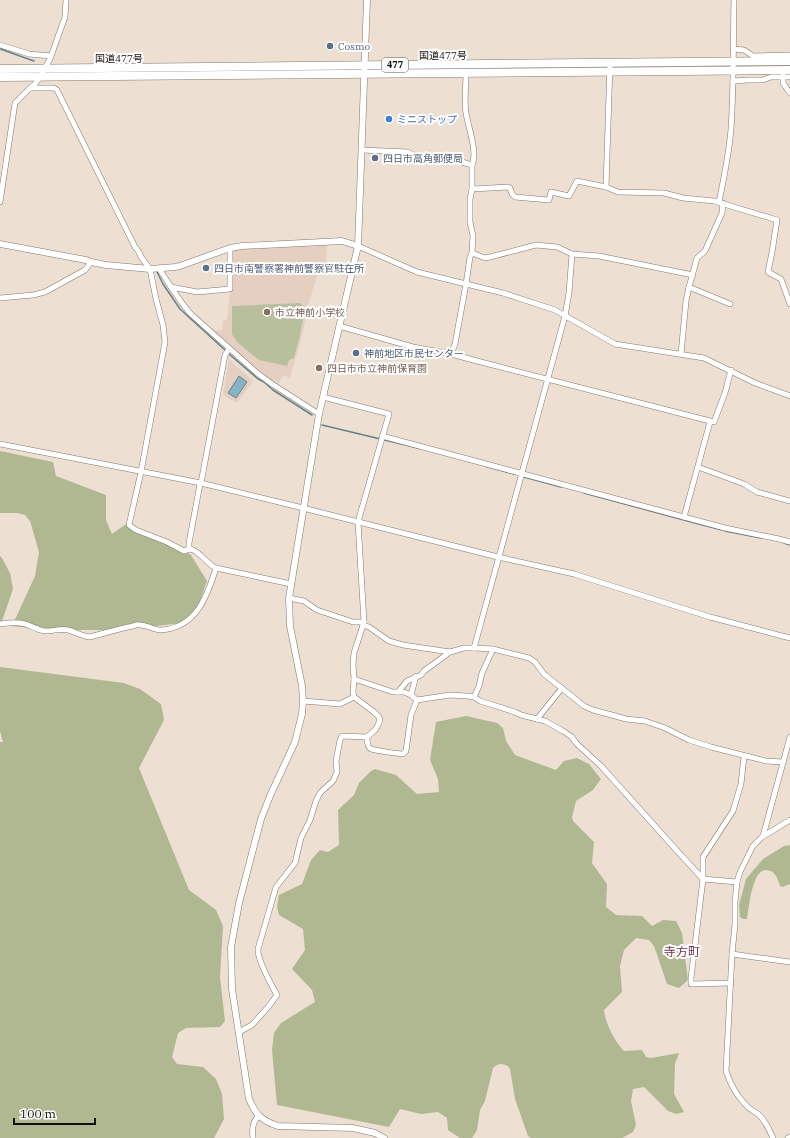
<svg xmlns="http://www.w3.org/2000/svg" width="790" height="1138" font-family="'IBM Plex Serif','Noto Sans JP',serif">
  <rect width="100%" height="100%" fill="#eddfd2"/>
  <!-- education -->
  <g fill="#e4cfc1">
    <polygon points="327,244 325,274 318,273 308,305 303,332 290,378 283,375 278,385 259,371 214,331 222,330 223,321 227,319 230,292 233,290 232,251 246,249"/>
    <polygon points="229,359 253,381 237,403 223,395"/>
  </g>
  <!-- green -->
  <polygon fill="#b8bf9d" points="300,303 305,307 300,336 294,358 289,360 287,366 259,360 237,342 232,334 232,306"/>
  <!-- forest -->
  <g fill="#b0b892">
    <polygon points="0,451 53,462 56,476 106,495 106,520 112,534 126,524 168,542 191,555 207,581 196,612 183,623 118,630 49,630 12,626 35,576 39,552 30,521 25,515 17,513 0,513"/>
    <polygon points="0,556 2,558 10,573 13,589 2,621 0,622"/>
    <polygon points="0,667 124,683 140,689 161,704 164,720 139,768 189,890 216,910 223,926 220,977 225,1021 220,1027 186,1028 178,1033 172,1057 177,1064 203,1067 216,1079 222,1094 224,1119 214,1138 0,1138 0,742 3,742 0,731"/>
    <path d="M 466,716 L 497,723 L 503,728 L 506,741 L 515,755 L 556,770 L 564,761 L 577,758 L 589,764 L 601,779 L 593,790 L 576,801 L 572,817 L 573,821 L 594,842 L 592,863 L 607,884 L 606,907 L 616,915 L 642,916 L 652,926 L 663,920 L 676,921 L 682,933 L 688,980 L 679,988 L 667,984 L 654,946 L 649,940 L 636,938 L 624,950 L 620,966 L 622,992 L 604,1010 C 605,1023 615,1042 624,1051 L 642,1050 L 646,1057 L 651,1058 L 679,1053 L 675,1064 L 674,1094 L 684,1112 L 676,1114 L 668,1111 L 644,1087 L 633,1089 L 631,1101 L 636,1125 L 633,1132 L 622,1138 L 531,1138 L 528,1136 L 515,1099 L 510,1069 L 508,1066 C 502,1063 498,1063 493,1068 L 485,1101 L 480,1110 L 477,1130 L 472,1138 L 460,1138 L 448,1130 L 447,1118 L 438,1112 L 421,1114 L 400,1109 L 389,1127 L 277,1105 L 272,1050 L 274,1033 L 281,1023 L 315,1002 L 312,990 L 292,969 L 305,950 L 303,929 L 279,915 L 277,907 L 279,895 L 302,884 L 311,860 L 320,850 L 328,852 L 339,845 L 338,810 L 354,795 L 359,783 L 371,771 L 375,769 L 396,775 L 417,794 L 439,792 L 438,779 L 430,760 L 436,722 Z"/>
    <path d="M 790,845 L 790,884 L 783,887 L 780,886 C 777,878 776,871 767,870 C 752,868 749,908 747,919 L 743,919 L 740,917 L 739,905 L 746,879 L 763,859 L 784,846 Z"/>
  </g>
  <!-- water -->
  <polygon fill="#86b4c2" stroke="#64828b" points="239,376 247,382 236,398 228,393"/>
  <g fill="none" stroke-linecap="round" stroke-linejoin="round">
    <!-- stream -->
    <g stroke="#64828b" stroke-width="1.5">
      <polyline points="0,49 34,61"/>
      <polyline points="156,270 163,284 180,309 226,351"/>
      <polyline points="229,354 258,379 264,382 273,390 312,415"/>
      <polyline points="322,425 418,448"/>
      <polyline points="485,466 514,474"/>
      <polyline points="524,477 561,487"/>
      <polyline points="584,493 695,523 722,530"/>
      <polyline points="725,531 761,538"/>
      <polyline points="784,543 790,545"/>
    </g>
    <defs>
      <g id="minor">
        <polyline points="0,45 29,54 51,56"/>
        <polyline points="734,49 744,50 753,56 790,55"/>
        <polyline points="783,75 783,83 790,93"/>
        <polyline points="733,81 748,80 763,80 771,77 790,77"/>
        <path d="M 30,88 L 54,88 L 57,90 L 135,247 L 139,252 L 141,257 L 150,269 L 156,299 L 163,325 L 165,342 L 141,472 L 129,525 L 136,530 L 167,542 L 184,551 C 187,550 190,548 193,550 C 201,553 207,564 216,568 L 291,584"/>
        <polyline points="362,150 408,152 418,158 445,155 451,157 455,160 472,165"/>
        <polyline points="606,187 610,63"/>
        <polyline points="472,189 508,187 510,188 512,194 515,197 549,200 551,192 569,196 577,181 606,187 618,192 664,193 683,198 714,201 777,220 772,252 768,272 781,279 790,304"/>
        <polyline points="0,202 15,103 30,88 35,84 40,77 50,59 65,17 66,0"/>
        <path d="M 719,202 C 724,178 729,154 731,129 C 734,86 733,43 734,0"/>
        <polyline points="358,246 417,272 503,293 555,310 615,344 704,358 755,383 790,396"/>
        <polyline points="472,253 485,258 490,257 536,245 557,247 572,254 599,256 693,275"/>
        <path d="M 159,268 C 163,275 167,281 171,287 C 178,297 183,306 192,315 L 257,373 L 272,384 L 319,414"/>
        <polyline points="171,287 197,292 230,289 230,248"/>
        <polyline points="689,287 730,304"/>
        <polyline points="0,298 33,295 45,292 85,270 91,262"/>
        <polyline points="339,326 413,347 451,354 477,361 714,422 725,393 731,370"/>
        <path d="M 451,354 L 455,344 L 466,284 L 470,257 L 472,253 L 473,236 L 470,222 L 470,199 L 472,189 L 472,165 C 478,153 468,126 466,113 C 464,101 466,85 466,73"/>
        <polyline points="681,354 686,301 689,287 697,258 705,251 722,213 723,203"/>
        <polyline points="382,436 725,528 779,539 790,542"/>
        <polyline points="0,444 201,483 303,508 498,557 574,574 710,617 790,638"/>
        <polyline points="698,467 736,481 744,484 757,492 790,501"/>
        <polyline points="201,483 225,355 229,349"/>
        <polyline points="684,517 710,422"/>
        <polyline points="189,549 189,543 200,484"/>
        <polyline points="289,598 304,601 317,610 353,622 364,622"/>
        <path d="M 0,624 C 7,623 18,622 25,624 C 32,626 39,631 46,631 C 54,631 61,628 68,630 C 76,632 81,636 89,637 C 102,634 115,630 128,627 C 132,627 136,624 140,625 C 147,625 154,630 161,630 C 196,628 207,597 216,568"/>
        <polyline points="363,625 369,627 389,641 403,645 450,652 464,648 474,648 493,649 529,658 535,662 544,674 584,706 593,710 608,714 626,719 645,721 665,728 689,740 711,747 766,761 783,762"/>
        <polyline points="474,648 565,316 569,293 572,254"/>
        <polyline points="354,679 393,692 404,692 411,695 417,700 450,695 467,696 474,697 480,701 515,712 521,715 545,721 563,731 572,737 576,743 601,766 680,854 703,879 737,882"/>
        <polyline points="398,692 407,681 421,675 424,671 450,652"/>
        <polyline points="411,695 416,676"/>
        <polyline points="474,697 479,686 482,673 493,649"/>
        <polyline points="303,701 340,704 354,697"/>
        <polyline points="537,719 562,688"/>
        <path d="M 367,737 C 367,741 367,747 371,749 C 373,750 400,754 403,754 L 406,751 L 411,715 L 417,700"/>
        <polyline points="763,836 790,737"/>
        <polyline points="732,954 790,962"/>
        <polyline points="731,983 691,984 691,978 703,879 703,857 733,811 741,784 744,756"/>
        <path d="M 239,1032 L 252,1025 L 269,1006 L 277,995 C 272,986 257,959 258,949 L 276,887 L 295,863 L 301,838 L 310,820 L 316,801 L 320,793 L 333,781 L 337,772 L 336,761 L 340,740 L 342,736 L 367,737 L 375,730 L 378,725 L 380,720 L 379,717 L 374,712 L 354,697 L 353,692 L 354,679 L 353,664 L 354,653 L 364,622 L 358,522 L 389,414 L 323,397"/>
        <path d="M 253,1138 C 252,1130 252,1121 259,1116"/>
        <path d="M 773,1138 C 769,1129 765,1120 758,1114 C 753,1111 748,1108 745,1104 C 736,1095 730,1083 726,1071 L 732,954 L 735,924 L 735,902 L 737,882 L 740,872 L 753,846 L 762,837 L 790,820"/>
        <polyline points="788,1138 790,1137"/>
      </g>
      <g id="tertiary">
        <path d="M 367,0 L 358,246 L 319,414 L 289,598 L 290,626 L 302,686 L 303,701 L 302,714 L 295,742 L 270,796 L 261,819 L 239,903 L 231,947 L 232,989 L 249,1099 C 256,1115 262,1121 278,1126 L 353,1128 L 375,1133 L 384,1138"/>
        <polyline points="0,244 86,260 91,262 106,265 150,269 175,267 180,266 230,248 242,246 342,241 358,246"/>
      </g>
      <g id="trunk">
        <polyline points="0,69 790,61"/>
        <polyline points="0,77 790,70"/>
      </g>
    </defs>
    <!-- minor casing -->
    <use href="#minor" stroke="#84786c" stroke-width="6"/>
    <!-- tertiary casing -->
    <use href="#tertiary" stroke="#84786c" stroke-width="7"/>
    <!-- trunk casing -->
    <use href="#trunk" stroke="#84786c" stroke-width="9"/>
    <!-- minor -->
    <use href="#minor" stroke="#fff" stroke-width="5"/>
    <!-- tertiary -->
    <use href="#tertiary" stroke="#fff" stroke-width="6"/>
    <!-- trunk -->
    <use href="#trunk" stroke="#fff" stroke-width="8"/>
  </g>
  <!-- markers -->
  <g fill="#5c6f8a" stroke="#fff" stroke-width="1.5">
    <circle cx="330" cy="46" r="4"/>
    <circle cx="375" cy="158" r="4"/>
    <circle cx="206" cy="268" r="4"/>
    <circle cx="356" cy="353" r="4"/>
  </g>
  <circle fill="#3f7fe0" stroke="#fff" stroke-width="1.5" cx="389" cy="119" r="4"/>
  <g fill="#8d6e63" stroke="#fff" stroke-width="1.5">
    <circle cx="267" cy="312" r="4"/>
    <circle cx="319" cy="368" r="4"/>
  </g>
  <g text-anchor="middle" stroke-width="4" stroke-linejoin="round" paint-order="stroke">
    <!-- shield labels -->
    <rect fill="#fff" stroke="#5a5754" stroke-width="1" x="382" y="58" width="26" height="14" rx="3"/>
    <g font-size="9" font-weight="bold" fill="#140f0b">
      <text x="395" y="68">477</text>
    </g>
    <!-- service labels -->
    <g font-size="10" fill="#4e5e75" stroke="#fff" text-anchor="start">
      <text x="338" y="50">Cosmo</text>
      <text x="383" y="162">四日市高角郵便局</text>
      <text x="214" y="272">四日市南警察署神前警察官駐在所</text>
      <text x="364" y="357">神前地区市民センター</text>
    </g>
    <!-- street labels -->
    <g font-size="10" fill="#140f0b" stroke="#fff">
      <text x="443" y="59">国道477号</text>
      <text x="119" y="62">国道477号</text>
    </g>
    <!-- shop labels -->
    <g font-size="10" fill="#366cbe" stroke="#fff" text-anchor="start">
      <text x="397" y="123">ミニストップ</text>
    </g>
    <!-- education labels -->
    <g font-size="10" fill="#785e54" stroke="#fff" text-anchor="start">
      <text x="275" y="316">市立神前小学校</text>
      <text x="327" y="372">四日市市立神前保育園</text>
    </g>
    <!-- quarter labels -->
    <g font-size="12" fill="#702e4c" stroke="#fff">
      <text x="682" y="956">寺方町</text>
    </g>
  </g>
  <!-- scale -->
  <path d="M14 1118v6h81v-6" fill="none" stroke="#140f0b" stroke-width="2"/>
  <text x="20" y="1118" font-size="12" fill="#140f0b" stroke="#ffffff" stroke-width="3" paint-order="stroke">100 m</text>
</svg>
